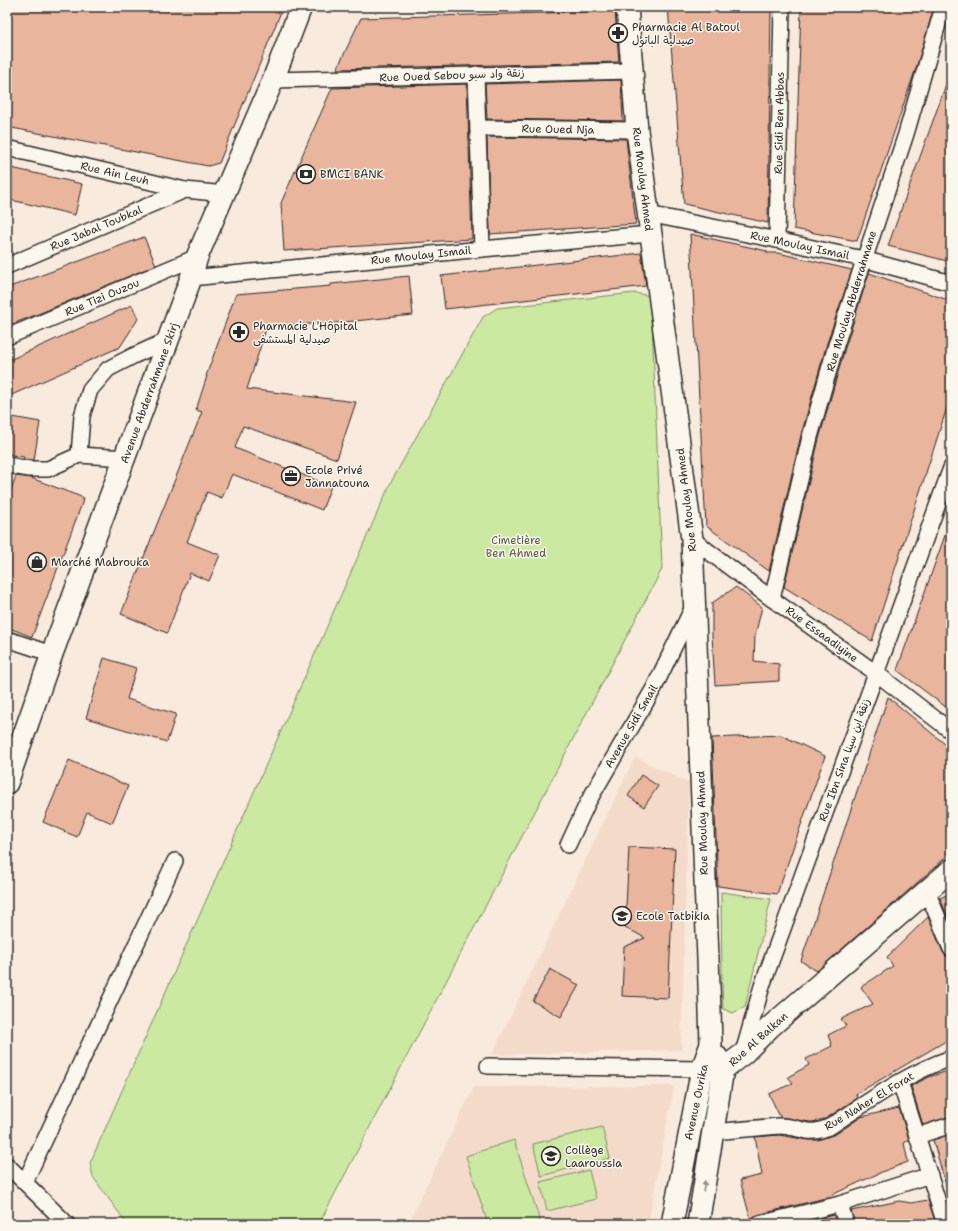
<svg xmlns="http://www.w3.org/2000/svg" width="958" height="1231" font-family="'Shantell Sans','Playpen Sans Arabic',sans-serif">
  <rect width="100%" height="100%" fill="#f8eadc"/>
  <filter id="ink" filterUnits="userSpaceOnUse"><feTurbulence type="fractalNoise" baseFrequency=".025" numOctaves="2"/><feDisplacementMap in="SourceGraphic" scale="8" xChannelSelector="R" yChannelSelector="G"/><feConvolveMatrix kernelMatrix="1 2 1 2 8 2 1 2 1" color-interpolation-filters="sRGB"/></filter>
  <g filter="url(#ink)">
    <!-- built -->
    <g fill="#f4dac9">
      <polygon points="635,757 689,783 681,1050 492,1055"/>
      <polygon points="674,1086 648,1224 408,1224 474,1087"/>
    </g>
    <!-- green -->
    <g fill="#cbe9a1" stroke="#7b8a66">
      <polygon points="634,293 651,296 662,569 319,1224 127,1224 93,1177 90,1163 390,484 483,317 497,308"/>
      <polygon points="721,892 771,899 745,1007 733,1013 723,1009 722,982"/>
      <polygon points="602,1127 610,1158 541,1176 533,1144"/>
      <polygon points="514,1140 541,1224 488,1224 466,1156"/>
      <polygon points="589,1170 596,1199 547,1211 540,1182"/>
    </g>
    <!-- building -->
    <g fill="#eab59d" stroke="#2b2b2b">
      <polygon points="7,7 283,7 219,163 208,166 7,127"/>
      <polygon points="668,7 771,7 768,223 684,204"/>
      <polygon points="801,7 934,7 918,62 857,241 794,229"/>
      <polygon points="615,11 619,62 337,69 361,18"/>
      <polygon points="949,76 951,76 951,262 888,246"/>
      <polygon points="621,80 623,121 487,119 485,84"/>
      <polygon points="467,84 472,239 284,251 281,203 332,88"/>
      <polygon points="487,137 626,139 636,224 490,234"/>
      <polygon points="7,167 82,184 75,215 7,199"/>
      <polygon points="690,234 767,251 767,253 778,253 852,270 827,343 801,435 769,571 706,526"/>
      <polygon points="144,237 156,265 38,314 7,326 7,288"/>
      <polygon points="641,253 646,286 445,309 441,276"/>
      <polygon points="869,273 951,301 951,395 872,641 784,587 819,439 845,348"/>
      <polygon points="409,276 413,315 335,323 267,326 247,389 356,402 337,459 243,426 235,448 331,486 322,510 232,474 222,498 207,492 187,542 220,555 209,581 190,573 167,633 121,614 202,412 196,410 207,376 206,376 236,294 331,286 331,284"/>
      <polygon points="132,305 138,319 120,347 7,397 7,361"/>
      <polygon points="7,416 40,422 34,460 23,459 24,457 7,454"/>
      <polygon points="16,476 31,478 84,498 32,637 7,627 7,501"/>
      <polygon points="949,524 951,524 951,711 897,670"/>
      <polygon points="736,587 762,607 755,636 754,661 779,664 779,681 715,685 712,635 712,603"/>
      <polygon points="104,658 136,668 127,699 176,714 167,742 86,718"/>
      <polygon points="888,697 951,749 951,853 817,971 801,961"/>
      <polygon points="781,735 825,756 777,894 718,886 712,738"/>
      <polygon points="69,760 128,786 112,823 87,812 77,837 43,822"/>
      <polygon points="641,775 658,786 644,807 628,796"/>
      <polygon points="629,847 675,849 668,998 622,996 624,947 645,938 625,927"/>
      <polygon points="951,893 951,925 940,898"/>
      <polygon points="928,917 943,952 946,956 951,958 951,1038 856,1094 857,1098 827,1118 820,1121 810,1122 780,1117 769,1094 793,1083 788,1077 809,1065 806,1059 832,1046 828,1035 846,1026 841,1019 873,1004 861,987 893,966 887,957"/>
      <polygon points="550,969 579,985 561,1017 533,1001"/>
      <polygon points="951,1070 951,1116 923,1125 911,1086 929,1077"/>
      <polygon points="899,1108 909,1140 904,1143 908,1162 884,1171 825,1198 757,1215 753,1217 751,1221 740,1180 762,1175 755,1137 779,1135 808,1140 818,1140 836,1134 861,1117"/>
      <polygon points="951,1134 951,1188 947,1189 933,1140"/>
      <polygon points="928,1200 936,1224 855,1224 851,1211 899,1201 911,1203"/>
      <polygon points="834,1215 837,1224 821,1224 821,1218"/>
    </g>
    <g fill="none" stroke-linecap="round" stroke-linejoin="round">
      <defs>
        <g id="street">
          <polyline points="476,74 482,249"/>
          <polyline points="273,80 631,71"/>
          <polyline points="478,128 637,130"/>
          <polyline points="7,148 185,190 225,194"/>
          <polyline points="648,214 777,240 863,259 951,283"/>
          <polyline points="777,240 782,7"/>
          <polyline points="7,266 185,190"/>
          <polyline points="191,278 482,249 650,234"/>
          <polyline points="7,337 197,257"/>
          <polyline points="79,455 82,416 90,390 108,369 133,356 168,340"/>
          <polyline points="7,465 29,469 48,469 79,455 125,458"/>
          <polyline points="692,539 772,599 876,673 951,731"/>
          <polyline points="772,599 810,437 836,345 906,134 943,7"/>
          <polyline points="7,639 52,654"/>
          <polyline points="568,845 588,802 654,688 693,607"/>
          <polyline points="927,891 951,949"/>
          <polyline points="743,1053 762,986 951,468"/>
          <polyline points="488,1066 702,1069"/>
          <polyline points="900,1082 945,1224"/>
          <path d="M 713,1132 L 779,1126 C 802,1126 806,1138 831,1126 C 869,1101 907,1073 951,1058"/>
          <polyline points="917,1136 951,1125"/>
          <polyline points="7,1165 67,1224"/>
          <polyline points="25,1182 175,861"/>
          <polyline points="840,1204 846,1224"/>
          <polyline points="759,1224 840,1204 930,1175"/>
        </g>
        <g id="secondary">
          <polyline points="627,7 637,130 692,539 710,1011 711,1044 702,1069 672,1224"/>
          <polyline points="7,783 52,654 191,278 197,257 273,80 301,7"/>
          <polyline points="702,1069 723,1069 743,1054 770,1027 951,870"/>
          <polyline points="698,1224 723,1069 717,1057"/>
        </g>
      </defs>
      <!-- street casing -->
      <use href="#street" stroke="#2b2b2b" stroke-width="18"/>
      <!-- secondary casing -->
      <use href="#secondary" stroke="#2b2b2b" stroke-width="24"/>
      <!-- street -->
      <use href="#street" stroke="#fbf7ec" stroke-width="15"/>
      <!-- secondary -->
      <use href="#secondary" stroke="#fbf7ec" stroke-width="21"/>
    </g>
    <!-- one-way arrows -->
    <defs><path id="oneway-solid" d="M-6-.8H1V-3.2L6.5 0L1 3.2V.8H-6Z"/></defs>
    <use fill="#93918c" href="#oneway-solid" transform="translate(704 1186) rotate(-80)"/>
  </g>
  <!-- icons -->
  <defs>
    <symbol id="pharmacy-ring" viewBox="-11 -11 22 22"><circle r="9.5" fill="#fbf7ec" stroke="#2b2b2b" stroke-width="1.5"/><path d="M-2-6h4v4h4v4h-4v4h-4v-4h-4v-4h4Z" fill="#2b2b2b"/></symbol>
    <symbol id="bank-ring" viewBox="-11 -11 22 22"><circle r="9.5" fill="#fbf7ec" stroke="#2b2b2b" stroke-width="1.5"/><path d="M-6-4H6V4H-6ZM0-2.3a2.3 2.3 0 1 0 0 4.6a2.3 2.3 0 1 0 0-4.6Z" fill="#2b2b2b"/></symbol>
    <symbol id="office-ring" viewBox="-11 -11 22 22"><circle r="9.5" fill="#fbf7ec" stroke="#2b2b2b" stroke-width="1.5"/><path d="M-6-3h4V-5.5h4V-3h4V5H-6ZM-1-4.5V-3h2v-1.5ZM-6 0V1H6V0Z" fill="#2b2b2b"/></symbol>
    <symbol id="shop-ring" viewBox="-11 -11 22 22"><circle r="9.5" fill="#fbf7ec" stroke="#2b2b2b" stroke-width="1.5"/><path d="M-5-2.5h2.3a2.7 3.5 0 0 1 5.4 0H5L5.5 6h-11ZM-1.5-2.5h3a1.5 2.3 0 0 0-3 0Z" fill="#2b2b2b"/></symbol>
    <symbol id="school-ring" viewBox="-11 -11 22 22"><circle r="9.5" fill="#fbf7ec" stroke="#2b2b2b" stroke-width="1.5"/><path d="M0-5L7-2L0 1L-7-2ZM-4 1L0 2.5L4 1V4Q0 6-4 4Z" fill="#2b2b2b"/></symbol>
  </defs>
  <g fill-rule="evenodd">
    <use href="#pharmacy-ring" x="607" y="22" width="22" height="22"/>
    <use href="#bank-ring" x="295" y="163" width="22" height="22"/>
    <use href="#pharmacy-ring" x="228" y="321" width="22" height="22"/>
    <use href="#office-ring" x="280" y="465" width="22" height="22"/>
    <use href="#shop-ring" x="26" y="551" width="22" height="22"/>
    <use href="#school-ring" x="611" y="905" width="22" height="22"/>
    <use href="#school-ring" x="540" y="1145" width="22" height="22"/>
  </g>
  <g text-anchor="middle" stroke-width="3" stroke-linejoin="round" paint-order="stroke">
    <!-- poi labels -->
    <g font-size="11" fill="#2b2b2b" stroke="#fbf7ec" text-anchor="start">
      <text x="632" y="31">Pharmacie Al Batoul<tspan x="632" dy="13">صيدلية الباتول</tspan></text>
      <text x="320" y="178">BMCI BANK</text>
      <text x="253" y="330">Pharmacie L'Hôpital<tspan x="253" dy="13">صيدلية المستشفى</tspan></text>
      <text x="305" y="474">Ecole Privé<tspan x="305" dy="13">Jannatouna</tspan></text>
      <text x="51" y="566">Marché Mabrouka</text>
      <text x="636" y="920">Ecole Tatbikia</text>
      <text x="565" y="1154">Collège<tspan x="565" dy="13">Laaroussia</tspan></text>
    </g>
    <!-- street labels -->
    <g font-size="11" fill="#2b2b2b" stroke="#fbf7ec">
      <text transform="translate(452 75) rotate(-2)" y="4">Rue Oued Sebou زنقة واد سبو</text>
      <text transform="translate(779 123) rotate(-89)" y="4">Rue Sidi Ben Abbas</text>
      <text transform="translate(558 129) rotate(1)" y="4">Rue Oued Nja</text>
      <text transform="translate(115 173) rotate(13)" y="4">Rue Ain Leuh</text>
      <text transform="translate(643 179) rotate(83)" y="4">Rue Moulay Ahmed</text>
      <text transform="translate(96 228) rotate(-23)" y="4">Rue Jabal Toubkal</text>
      <text transform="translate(800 245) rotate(12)" y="4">Rue Moulay Ismail</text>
      <text transform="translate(421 255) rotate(-6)" y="4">Rue Moulay Ismail</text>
      <text transform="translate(102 297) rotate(-23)" y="4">Rue Tizi Ouzou</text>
      <text transform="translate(851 301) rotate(-73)" y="4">Rue Moulay Abderrahmane</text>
      <text transform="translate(149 393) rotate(-70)" y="4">Avenue Abderrahmane Skirj</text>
      <text transform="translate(686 500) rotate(-97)" y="4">Rue Moulay Ahmed</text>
      <text transform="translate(822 634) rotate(36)" y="4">Rue Essaadiyine</text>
      <text transform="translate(631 726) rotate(-60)" y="4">Avenue Sidi Smail</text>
      <text transform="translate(844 760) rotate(-70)" y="4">Rue Ibn Sina زنقة ابن سينا</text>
      <text transform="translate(702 823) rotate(-92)" y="4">Rue Moulay Ahmed</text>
      <text transform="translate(758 1039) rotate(-42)" y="4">Rue Al Balkan</text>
      <text transform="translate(869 1101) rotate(-31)" y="4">Rue Naher El Forat</text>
      <text transform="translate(696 1102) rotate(-78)" y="4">Avenue Ourika</text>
    </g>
    <!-- park labels -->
    <g font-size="11" fill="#535a48" stroke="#fbf7ec">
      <text x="516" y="544">Cimetière<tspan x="516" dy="13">Ben Ahmed</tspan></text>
    </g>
  </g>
  <!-- margin -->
  <rect width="958" height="1231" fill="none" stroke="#fbf7ec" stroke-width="24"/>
  <rect x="12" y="12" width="934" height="1207" fill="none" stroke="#2b2b2b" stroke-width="1.5" filter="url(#ink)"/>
</svg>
